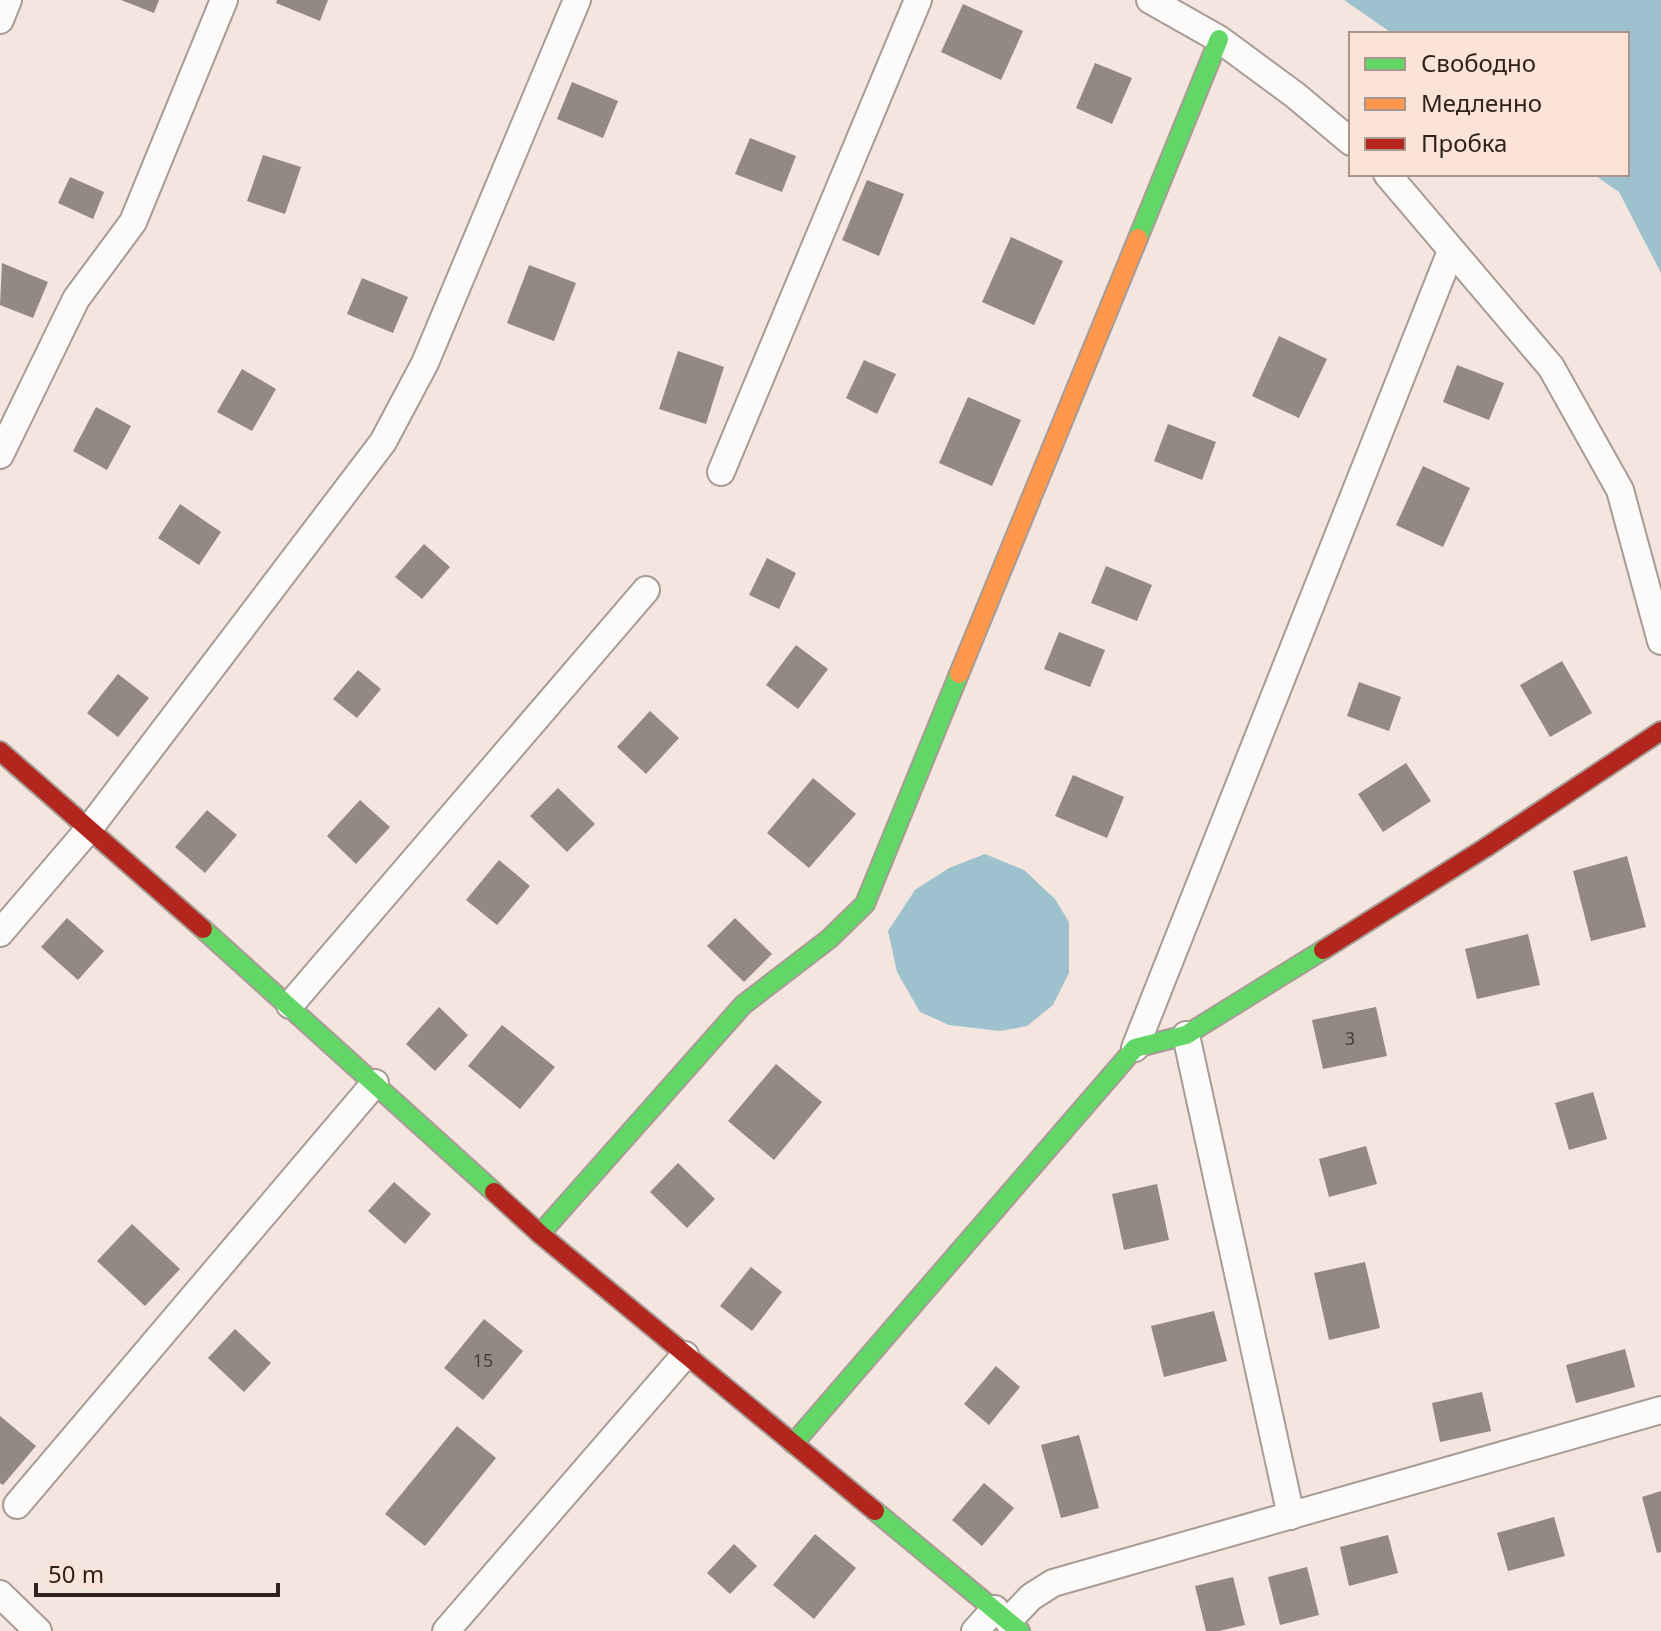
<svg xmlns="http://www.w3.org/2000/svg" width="1661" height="1631" viewBox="0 0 1661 1631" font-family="'Noto Sans',sans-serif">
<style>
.water{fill:#9ec1ce}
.building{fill:#938883}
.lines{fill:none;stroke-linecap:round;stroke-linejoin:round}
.street-casing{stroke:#a69b95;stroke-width:30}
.fast-casing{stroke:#a69b95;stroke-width:22}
.slow-casing{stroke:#a69b95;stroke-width:22}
.jam-casing{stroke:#a69b95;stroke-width:22}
.street{stroke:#fdfbfa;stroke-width:26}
.fast{stroke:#63d668;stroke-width:18}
.slow{stroke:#ff974d;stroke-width:18}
.jam{stroke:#b3261e;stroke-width:18}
.labels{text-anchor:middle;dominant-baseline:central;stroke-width:8;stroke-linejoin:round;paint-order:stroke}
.number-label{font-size:18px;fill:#473c36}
</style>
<rect width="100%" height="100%" fill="#f4e6df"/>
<g class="water">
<path d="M1344 0H1661V273L1619 192 1593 174H1627V34H1393Z"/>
<path d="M985 854 1024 870 1055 899 1069 922V973L1053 1005 1027 1026 1000 1031 949 1025 920 1012 897 972 888 931 915 890 949 868Z"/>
</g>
<g class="building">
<path d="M121 0H159L154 13Z"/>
<path d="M277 0H328L320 21 276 3Z"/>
<path d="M963 4 1023 31 1001 80 941 52Z"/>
<path d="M1095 63 1132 78 1112 124 1076 108Z"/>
<path d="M572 82 618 101 603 138 557 119Z"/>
<path d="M750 138 796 156 782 192 735 174Z"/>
<path d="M263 155 301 167 285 214 247 201Z"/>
<path d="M70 177 104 192 93 219 58 203Z"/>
<path d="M867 180 904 194 879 256 842 240Z"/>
<path d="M1011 237 1063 261 1034 325 982 302Z"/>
<path d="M2 263 48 282 33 318 0 305Z"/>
<path d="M529 265 576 283 554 341 507 323Z"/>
<path d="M362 278 408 297 393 333 347 314Z"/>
<path d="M1279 336 1327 359 1299 418 1252 396Z"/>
<path d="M678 351 724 367 706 424 659 409Z"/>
<path d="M864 360 896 374 877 414 846 398Z"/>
<path d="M1457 365 1504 383 1489 420 1443 402Z"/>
<path d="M242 369 276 389 252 431 217 412Z"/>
<path d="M968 397 1021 420 992 486 939 463Z"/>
<path d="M96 407 131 426 107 470 73 451Z"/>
<path d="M1168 424 1216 442 1202 480 1154 461Z"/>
<path d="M1423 466 1470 488 1443 547 1396 525Z"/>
<path d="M180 504 221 532 199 565 158 538Z"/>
<path d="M424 544 450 567 422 599 395 577Z"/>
<path d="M767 558 796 573 779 609 749 595Z"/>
<path d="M1106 566 1152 585 1137 621 1091 603Z"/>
<path d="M1059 632 1105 650 1090 687 1044 669Z"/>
<path d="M796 645 828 669 798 709 766 685Z"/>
<path d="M1562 661 1592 713 1550 737 1520 685Z"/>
<path d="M358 670 381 689 357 718 333 699Z"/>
<path d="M118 674 149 698 118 737 87 713Z"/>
<path d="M1359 682 1401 697 1389 731 1347 716Z"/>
<path d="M650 711 679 738 646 774 617 747Z"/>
<path d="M1406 763 1431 801 1383 832 1358 794Z"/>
<path d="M1073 775 1124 797 1107 838 1055 816Z"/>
<path d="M813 778 856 814 809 868 767 833Z"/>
<path d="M558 788 595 824 567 852 530 816Z"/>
<path d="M360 800 390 827 356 864 327 836Z"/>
<path d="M207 810 237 835 205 873 175 847Z"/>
<path d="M1627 856 1646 927 1591 941 1573 871Z"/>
<path d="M499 860 530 886 497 925 466 900Z"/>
<path d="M67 918 104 951 78 980 41 947Z"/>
<path d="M735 918 772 954 744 982 707 946Z"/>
<path d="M1528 934 1540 985 1477 999 1465 949Z"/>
<path d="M439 1007 468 1035 435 1071 406 1044Z"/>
<path d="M1376 1007 1387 1056 1323 1069 1312 1020Z"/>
<path d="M502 1025 555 1067 520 1109 468 1066Z"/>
<path d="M776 1064 822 1102 774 1160 728 1121Z"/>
<path d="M1593 1092 1607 1139 1569 1150 1555 1103Z"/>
<path d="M1366 1146 1377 1184 1329 1197 1319 1159Z"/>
<path d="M678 1163 715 1199 687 1228 650 1192Z"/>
<path d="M394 1182 431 1214 405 1244 368 1211Z"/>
<path d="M1157 1184 1169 1240 1124 1250 1112 1194Z"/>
<path d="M132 1224 180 1269 145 1306 97 1261Z"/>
<path d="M1365 1262 1380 1328 1329 1340 1314 1273Z"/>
<path d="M751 1267 782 1292 752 1331 720 1306Z"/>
<path d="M1214 1311 1227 1361 1164 1377 1151 1326Z"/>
<path d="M484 1319 523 1351 483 1400 444 1368Z"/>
<path d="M235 1329 271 1363 244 1392 208 1358Z"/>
<path d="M1625 1349 1635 1387 1576 1403 1566 1365Z"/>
<path d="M996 1366 1020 1387 989 1425 964 1404Z"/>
<path d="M1482 1392 1491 1431 1440 1442 1432 1403Z"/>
<path d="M0 1416 36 1446 3 1485 0 1483Z"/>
<path d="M457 1426 496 1458 425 1546 385 1514Z"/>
<path d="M1079 1435 1099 1508 1061 1518 1041 1445Z"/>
<path d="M984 1483 1014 1508 982 1546 952 1520Z"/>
<path d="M1661 1491V1552L1657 1553 1642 1497Z"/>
<path d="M1554 1517 1565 1556 1508 1571 1497 1533Z"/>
<path d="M815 1534 856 1568 814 1619 773 1585Z"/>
<path d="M1388 1535 1398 1573 1349 1586 1340 1547Z"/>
<path d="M734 1544 757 1566 730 1594 707 1573Z"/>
<path d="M1307 1567 1319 1615 1280 1625 1268 1577Z"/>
<path d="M1233 1577 1245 1625 1219 1631H1206L1195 1586Z"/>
</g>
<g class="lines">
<g class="street-casing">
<g id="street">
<path d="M1150 0 1219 39 1295 95 1351 142"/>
<path d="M0 20 8 0"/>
<path d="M1387 174 1551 367 1620 490 1661 641"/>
<path d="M0 455 76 299 133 222 224 0"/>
<path d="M721 472 918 0"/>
<path d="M0 933 89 829 383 442 425 363 577 0"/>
<path d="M290 1005 646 590"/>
<path d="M1186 1035 1291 1516"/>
<path d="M1135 1048 1451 251"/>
<path d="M17 1505 375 1083"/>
<path d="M0 1594 38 1631"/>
<path d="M1008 1621 1031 1597 1053 1583 1661 1410"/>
<path d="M446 1631 685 1355"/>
<path d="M975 1631 995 1609"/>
</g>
</g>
<g class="fast-casing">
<g id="fast">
<path d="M1138 238 1219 39"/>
<path d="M203 929 494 1192"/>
<path d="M540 1234 743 1005 829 939 865 904 959 674"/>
<path d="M793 1444 1135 1048 1186 1035 1323 950"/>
<path d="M875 1511 1020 1631"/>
</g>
</g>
<g class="slow-casing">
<path id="slow" d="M959 674 1138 238"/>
</g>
<g class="jam-casing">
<g id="jam">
<path d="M0 751 203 929"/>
<path d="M1323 950 1485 848 1661 731"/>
<path d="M494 1192 540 1234 875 1511"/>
</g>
</g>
<use href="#street" class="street"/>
<use href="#fast" class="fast"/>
<use href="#slow" class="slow"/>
<use href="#jam" class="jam"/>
</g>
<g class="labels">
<g class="number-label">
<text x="1350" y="1038">3</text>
<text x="483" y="1360">15</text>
</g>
</g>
<rect x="1349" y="32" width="280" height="144" fill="#fce3d7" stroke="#aa968d" stroke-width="2"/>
<rect x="1365" y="58" width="40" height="12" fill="#63d668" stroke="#aa968d" stroke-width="2"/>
<text x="1421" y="72" font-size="24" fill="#2e221d">Свободно</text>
<rect x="1365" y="98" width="40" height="12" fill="#ff974d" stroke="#aa968d" stroke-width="2"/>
<text x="1421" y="112" font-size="24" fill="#2e221d">Медленно</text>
<rect x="1365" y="138" width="40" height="12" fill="#b3261e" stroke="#aa968d" stroke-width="2"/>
<text x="1421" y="152" font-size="24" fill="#2e221d">Пробка</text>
<path d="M36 1583v12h242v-12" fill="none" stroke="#2e221d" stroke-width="4"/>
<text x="48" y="1583" font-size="24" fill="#2e221d" stroke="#fce3d7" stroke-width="6" paint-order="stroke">50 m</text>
</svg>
